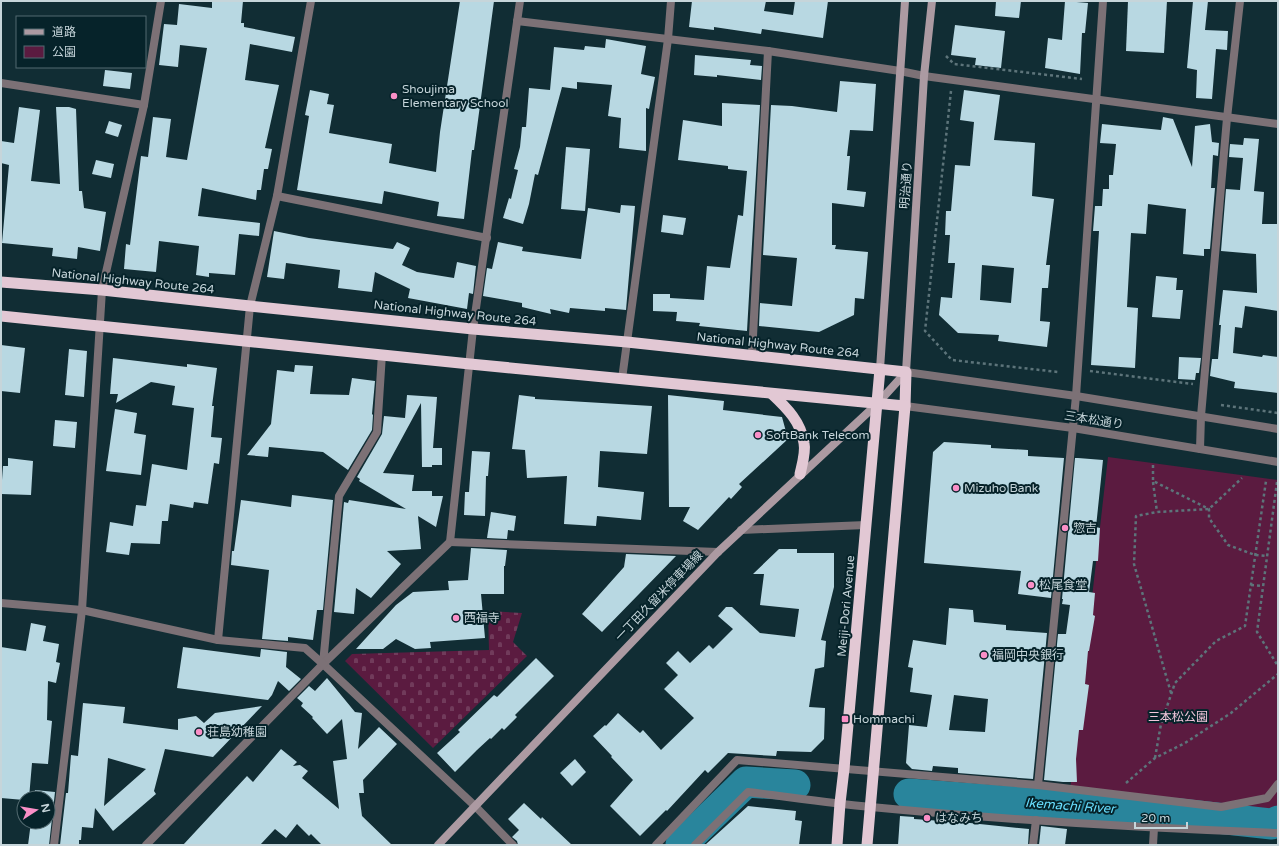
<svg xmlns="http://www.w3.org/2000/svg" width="1279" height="846" viewBox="0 0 1279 846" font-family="'Varela Round','Noto Sans JP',sans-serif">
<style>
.green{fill:#5b1b40}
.cemetery{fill:url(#cemetery-stones)}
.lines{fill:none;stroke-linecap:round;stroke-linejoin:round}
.river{stroke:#29859c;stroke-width:31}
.building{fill:#b8d8e2;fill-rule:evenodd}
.path{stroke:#5d747a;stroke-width:2.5;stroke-dasharray:3 3;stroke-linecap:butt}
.minor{stroke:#7c7176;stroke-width:8}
.tertiary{stroke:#7c7176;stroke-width:8}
.secondary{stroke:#ac9aa2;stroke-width:8}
.trunk{stroke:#e2c8d4;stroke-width:11}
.poi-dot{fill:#fa8fc7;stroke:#06232a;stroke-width:1.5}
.labels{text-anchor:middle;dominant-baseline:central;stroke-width:4;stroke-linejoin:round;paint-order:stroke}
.poi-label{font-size:12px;fill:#c6d5da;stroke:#06232a;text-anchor:start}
.street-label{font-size:12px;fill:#c6d5da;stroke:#06232a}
.park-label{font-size:12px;fill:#f2c6db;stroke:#06232a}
.water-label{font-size:13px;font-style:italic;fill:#68ddfd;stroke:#06232a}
</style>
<defs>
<pattern id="cemetery-stones" width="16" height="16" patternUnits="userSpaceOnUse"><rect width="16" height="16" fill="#5b1b40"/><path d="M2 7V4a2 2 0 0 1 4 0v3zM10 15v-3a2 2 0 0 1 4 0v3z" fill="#713b5b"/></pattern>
</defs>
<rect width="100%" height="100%" fill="#112d34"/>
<path class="green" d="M1108 457 1278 480V826L1067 817Z"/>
<path class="cemetery" d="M488 611 522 613 513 642 527 656 433 748 345 661 352 654 489 650Z"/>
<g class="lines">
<g class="river">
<path d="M909 794 1180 814 1272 824 1278 821"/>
<path d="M681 845 746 782 795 785"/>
</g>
</g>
<g class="building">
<path d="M212 1H243L241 23H244V27L295 37 292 52 250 44 245 80 279 85 265 148 272 149 268 169H264L261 190H257L256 200 202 188 198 216 260 223 259 236 239 234 235 275 209 273V277L196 275 199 246 159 241 156 272 124 269 126 244 130 245 141 156 148 157 153 117 171 119 166 157 187 160 207 48 180 45 178 67 159 65 164 24 177 25 179 4 212 8Z"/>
<path d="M460 1H494L474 150H472L464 219 437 216 439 202 384 191 382 204 297 190 309 116 305 115 310 90 329 94 327 104 334 105 329 133 392 144 389 163 436 172 440 132Z"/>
<path d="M692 1H766L764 11 793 15 795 1H828L823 38 762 29 761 34 714 27V30L689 27Z"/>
<path d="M996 1H1021L1019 18 995 16Z"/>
<path d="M1065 1 1088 3 1085 33H1082L1080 74 1045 68 1048 38 1062 40Z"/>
<path d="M1128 1H1167L1164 53 1126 51Z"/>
<path d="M1193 1H1208L1205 30 1228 31 1227 50 1216 49 1212 99 1196 98 1197 70 1187 68Z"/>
<path d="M955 25 1005 31 1001 68 975 65 976 58 951 55Z"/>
<path d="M606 39 646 46 641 74 655 77 649 109 646 108V151L619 148 621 118 608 116 612 85 577 82V89L562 87 538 175 535 174 529 204 523 224 503 218 509 198 511 199 518 170 514 169 520 147 522 127H526L529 88 550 90 554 47 584 50 585 46 605 48Z"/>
<path d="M695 55 751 60 750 65 762 66 761 80 717 75V77L694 75Z"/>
<path d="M105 70 132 73 130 89 103 86Z"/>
<path d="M840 81 876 84 873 131 850 130 847 156H850L847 190 866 192 864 207 832 203V245H836L835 249 868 252 864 299 855 298 854 315 819 332 759 326 760 303 792 306 797 258 763 255 771 105 792 106 837 112Z"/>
<path d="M964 90 1000 95 994 140 1035 143 1032 196 1054 199 1046 265H1050L1048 288H1042L1040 321 1050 322 1047 347 998 341 999 335 958 333 939 315 941 297 952 298 955 263H948L950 235H945L946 211H951L955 165 970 166 974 122 960 120ZM982 265 1014 268 1011 303 980 300Z"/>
<path d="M722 103 760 105 747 331 699 326 700 323 676 321 677 312 653 311V294H670V298L704 300 707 266 730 268 738 215 743 216 747 171 728 169V166L678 160 683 120 722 126Z"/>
<path d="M19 107 40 110 31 181 60 184 56 107H69L76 109 79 191H82L84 208 106 212 100 251 78 247 77 259 52 256 53 248 2 243 9 165 1 163V141L14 143Z"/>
<path d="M1163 117 1173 119 1192 167 1195 126 1210 124 1212 142 1219 143 1218 156 1213 155 1211 188H1215L1210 249H1204V256L1183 254 1186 209 1148 204 1146 234 1131 233 1127 307 1138 308 1135 368 1091 365 1099 231H1093L1095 206H1102L1103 189H1109V175H1113L1116 144 1100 143 1102 124 1161 130Z"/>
<path d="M109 121 122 125 118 137 105 133Z"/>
<path d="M1244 138 1259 139 1254 191 1264 192 1262 224H1278V311L1245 306 1242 328 1235 327 1233 353 1262 357 1263 355 1278 357V393L1234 388 1235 382 1210 376 1212 359H1218L1221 325H1219L1223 290 1257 293V290L1256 254 1221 251 1226 189 1240 190 1243 158 1229 157 1230 144 1243 145Z"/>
<path d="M566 147 590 149 585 211 561 209Z"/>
<path d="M96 160 114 164 111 178 92 174Z"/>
<path d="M621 205 635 206 626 310 605 308V311L570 308 569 313 550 309 551 314 522 307V303L483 296 487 268 492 269 498 242 523 247 522 251 581 259 588 208 620 213Z"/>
<path d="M663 215 686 218 683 235 661 232Z"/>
<path d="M274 231 309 238 393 249 397 242 410 248 402 265 417 272 454 278 457 262 476 266 473 294 469 293 467 309 408 298 410 289 375 272 372 292 338 288 340 270 286 263 284 279 267 277Z"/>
<path d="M1156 276 1177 278 1176 290H1183L1180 319 1152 317Z"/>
<path d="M1 345 25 348 20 393 1 391Z"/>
<path d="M69 349 87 351 84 397 65 395Z"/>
<path d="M1179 357 1201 358 1199 373H1196L1195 380 1178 379Z"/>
<path d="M113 358 187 367V364L217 368 212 406H214L211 437 222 438 219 464 214 463 208 504 194 502 193 508 170 504 168 521H162L160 544 131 543 129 555 106 552 110 522 133 526 136 505 146 506 152 464 187 470 194 408 172 405 175 386 151 382 116 403 118 394H110Z"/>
<path d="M295 365 313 366 310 394 349 395 352 378 375 381 372 414 373 415 372 430 348 470 323 452 269 447 268 457 247 455 271 424 277 370 294 372Z"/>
<path d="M407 395 437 397 433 448H442V465H432V467H422L421 403 383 473 414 475 412 491H432V496H443L436 527 418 516 421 549 387 551 401 564 371 598 356 588 354 614 334 612 344 502 348 503 349 500 406 509 359 481 360 479 357 477 382 434 384 416 405 418Z"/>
<path d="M519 395 535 397V399L652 406 647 454 600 451 598 487 644 492 641 520 597 516 596 526 564 524 567 476 527 478 525 450 512 449Z"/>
<path d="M668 395 724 401 723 410 782 417 788 439 739 484 742 487 731 499 729 497 698 530 683 521 690 507H669Z"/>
<path d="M115 409 137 413 134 433 146 435 141 475 106 471Z"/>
<path d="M55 420 77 422 75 448 53 446Z"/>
<path d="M944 442 991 445V448L1028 450V456L1064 458 1051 598 1018 594 1021 571 924 563 933 452Z"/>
<path d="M472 451 490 452 488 476H486L485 516 464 515 465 492H469Z"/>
<path d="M8 458 33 461 31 495 1 494 3 466H8Z"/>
<path d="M1075 458H1078L1103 460 1096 527 1100 528 1098 561H1093L1089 592 1095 593 1093 615 1095 616 1089 651H1088L1085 684 1089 685 1083 730H1079L1076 759 1077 782H1063L1044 780 1058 634H1066L1070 605 1062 604 1063 599H1062Z"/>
<path d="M292 495 333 500 323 610H317L313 640 288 637V641L262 639 269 570 231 565 232 551H234L241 500 291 507Z"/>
<path d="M491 512 516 516 514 531 508 530 507 539 487 538Z"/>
<path d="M471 548 507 550 505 566H504V594H481L485 638 430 642 431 648 415 649 396 639 383 649H356L396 605 413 592 449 590 448 581 468 580Z"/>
<path d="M779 549H797V553H834V587L821 640 826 641 824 667 815 669 809 707 825 708 824 739 811 752 777 751 776 756 728 753 708 773 705 770 667 811 666 810 640 836 610 806 633 780 611 757 612 756 593 736 605 725 606 726 618 713 640 733 643 730 661 750 694 718 664 689 678 675 666 663 678 651 690 663 709 645 713 649 733 629 718 616 726 607H732L760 633 795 637 799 609 760 605 764 574H753Z"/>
<path d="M626 554 676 556 602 632 582 614 624 567Z"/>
<path d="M949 608 973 610 974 622 1006 625V630L1047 633 1033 779 958 773V768L933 766 932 771 912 769 906 763 909 725 927 727 932 695 910 692 913 668 908 667 913 640 946 645ZM954 695 988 699 985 732 949 730Z"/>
<path d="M31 623 46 626 43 641 59 644 56 662 60 663 56 683 48 681 47 720 52 721 48 764 32 763 29 798H24V800L1 798V647L26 651Z"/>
<path d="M183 647 260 657 261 649 287 652 286 667 301 679 289 691 278 681 272 695 268 700 177 688Z"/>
<path d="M536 658 554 676 515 715 517 717 504 730 502 728 491 739 490 738 477 750 455 772 437 753 460 732 458 730 494 695 497 697Z"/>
<path d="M327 678 355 712 362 713 358 749 379 727 397 744 363 780 364 793H359L362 816 392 845H322L311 834 309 836 297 824 286 838 275 829 260 845H183L247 776 253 782 281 749 297 762 293 766 300 765 308 771 302 778 339 809 333 761 347 759 342 719 327 734 312 718 313 717 301 706 303 703 297 698 309 686 315 691Z"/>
<path d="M83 703 125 707 123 723 178 730V719L196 716 204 723 215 713 262 706 213 757 165 749 154 791 156 794 113 831 95 808 93 828 82 827 81 840H79V845H60L66 793H68L71 755 78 756ZM108 758 146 769 104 806Z"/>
<path d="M575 759 586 772 572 786 560 773Z"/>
<path d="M35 790 55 792 49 845H28L31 822H48V798H34Z"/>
<path d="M524 803 541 819 542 817 572 845H518L517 841 512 837 519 830 508 819Z"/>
<path d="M748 806 796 811 795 820 802 821 799 845H705Z"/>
<path d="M900 816 914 817V819L970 823 1029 829 1028 845H898Z"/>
<path d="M1041 826 1067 829 1065 845H1039Z"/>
</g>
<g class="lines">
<g class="path">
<path d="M946 56 954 64 1082 79"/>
<path d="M951 91 925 331 952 360 1058 372"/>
<path d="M1090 371 1193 384"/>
<path d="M1221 405 1278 413"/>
<path d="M1153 465V481L1209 509V518L1228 545 1255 555 1267 556"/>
<path d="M1153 482 1157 512"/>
<path d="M1277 482 1257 632 1278 666"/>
<path d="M1251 585 1263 586"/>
<path d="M1171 693 1134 564 1136 516 1157 512 1209 509 1242 478"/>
<path d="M1155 758 1161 724 1175 683 1216 641 1245 626 1266 481"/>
<path d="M1126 783 1155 758 1185 743 1231 713 1278 674"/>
</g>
<g class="minor">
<path d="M517 21 768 51 900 71"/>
<path d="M1 83 144 105"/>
<path d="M277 196 487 238"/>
<path d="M752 355 768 51"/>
<path d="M622 379 668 39 671 1"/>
<path d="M1200 449 1201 416 1227 118 1240 1"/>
<path d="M741 530 866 525"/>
<path d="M450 542 718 552"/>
<path d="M218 640 250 306 277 196 311 1"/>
<path d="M323 664 339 496 377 432 382 354"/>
<path d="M323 664 475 806 513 845"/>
<path d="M1038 785 1076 396 1103 1"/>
<path d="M54 845 82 610 102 290 144 105 161 1"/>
<path d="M146 845 323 664 450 542 473 329 520 1"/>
<path d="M656 845 737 760 1038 785 1221 807 1267 798 1278 784"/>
<path d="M695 845 748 792C789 797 830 803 871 807 1006 820 1142 828 1278 833"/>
<path d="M1033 845 1036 820"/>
<path d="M1153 845 1154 828"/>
</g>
<g class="tertiary">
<path d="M900 71 924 76 1278 124"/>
<path d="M906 372 1076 396 1278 429"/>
<path d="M905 406 1073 428 1278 462"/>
<path d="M1 603 82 610 218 640 305 648 323 664"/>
</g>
<g class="secondary">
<path d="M880 369 905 1"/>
<path d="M438 845 718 552 877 404 906 372 924 76 932 1"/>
</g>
<g class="trunk">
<path d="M1 282 102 290 250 306 473 329 627 342 906 372 905 406 867 845"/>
<path d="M1 316 470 364 905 406"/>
<path d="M772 394C787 408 801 422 804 443 806 452 802 465 800 474"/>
<path d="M837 845 840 803 844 769 880 369"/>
</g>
</g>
<g class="poi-dot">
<circle cx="394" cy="96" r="4"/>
<circle cx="758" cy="435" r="4"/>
<circle cx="956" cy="488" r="4"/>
<circle cx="1065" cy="528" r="4"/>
<circle cx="1031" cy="585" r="4"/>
<circle cx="456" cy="618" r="4"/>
<circle cx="984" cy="655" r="4"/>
<rect x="841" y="715" width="8" height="8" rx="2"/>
<circle cx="199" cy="732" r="4"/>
<circle cx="927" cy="818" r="4"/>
</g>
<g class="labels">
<g class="poi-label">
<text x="402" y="89">Shoujima<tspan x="402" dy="14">Elementary School</tspan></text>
<text x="766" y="435">SoftBank Telecom</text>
<text x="964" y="488">Mizuho Bank</text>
<text x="1073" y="528">惣吉</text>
<text x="1039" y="585">松尾食堂</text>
<text x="464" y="618">西福寺</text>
<text x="992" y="655">福岡中央銀行</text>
<text x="853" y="719">Hommachi</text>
<text x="207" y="732">荘島幼稚園</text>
<text x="935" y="818">はなみち</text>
</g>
<g class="street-label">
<text transform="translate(906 185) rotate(-86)">明治通り</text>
<text transform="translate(133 281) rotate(6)">National Highway Route 264</text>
<text transform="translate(455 313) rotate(6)">National Highway Route 264</text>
<text transform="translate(778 345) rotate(6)">National Highway Route 264</text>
<text transform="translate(1094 420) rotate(9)">三本松通り</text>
<text transform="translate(659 596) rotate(-46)">一丁田久留米停車場線</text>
<text transform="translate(846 606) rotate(-85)">Meiji-Dori Avenue</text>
</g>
<g class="park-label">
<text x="1178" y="717">三本松公園</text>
</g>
<g class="water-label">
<text transform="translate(1070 806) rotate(4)">Ikemachi River</text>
</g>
</g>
<rect width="1279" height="846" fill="none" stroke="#c6d5da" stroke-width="4"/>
<rect x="16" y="16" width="130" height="52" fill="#06232a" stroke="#536a70"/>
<rect x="24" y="29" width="20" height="6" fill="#ac9aa2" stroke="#536a70"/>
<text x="52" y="36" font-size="12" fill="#c6d5da">道路</text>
<rect x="24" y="46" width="20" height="12" fill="#5b1b40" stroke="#536a70"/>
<text x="52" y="56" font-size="12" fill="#c6d5da">公園</text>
<g transform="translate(36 810) rotate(78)"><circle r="19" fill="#06232a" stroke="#536a70"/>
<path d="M0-3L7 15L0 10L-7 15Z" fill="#fa8fc7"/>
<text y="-6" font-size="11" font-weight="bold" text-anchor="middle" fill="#c6d5da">N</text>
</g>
<path d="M1135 822v6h52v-6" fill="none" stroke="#c6d5da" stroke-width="2"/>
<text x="1141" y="822" font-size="12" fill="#c6d5da" stroke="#06232a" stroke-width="3" paint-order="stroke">20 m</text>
</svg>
